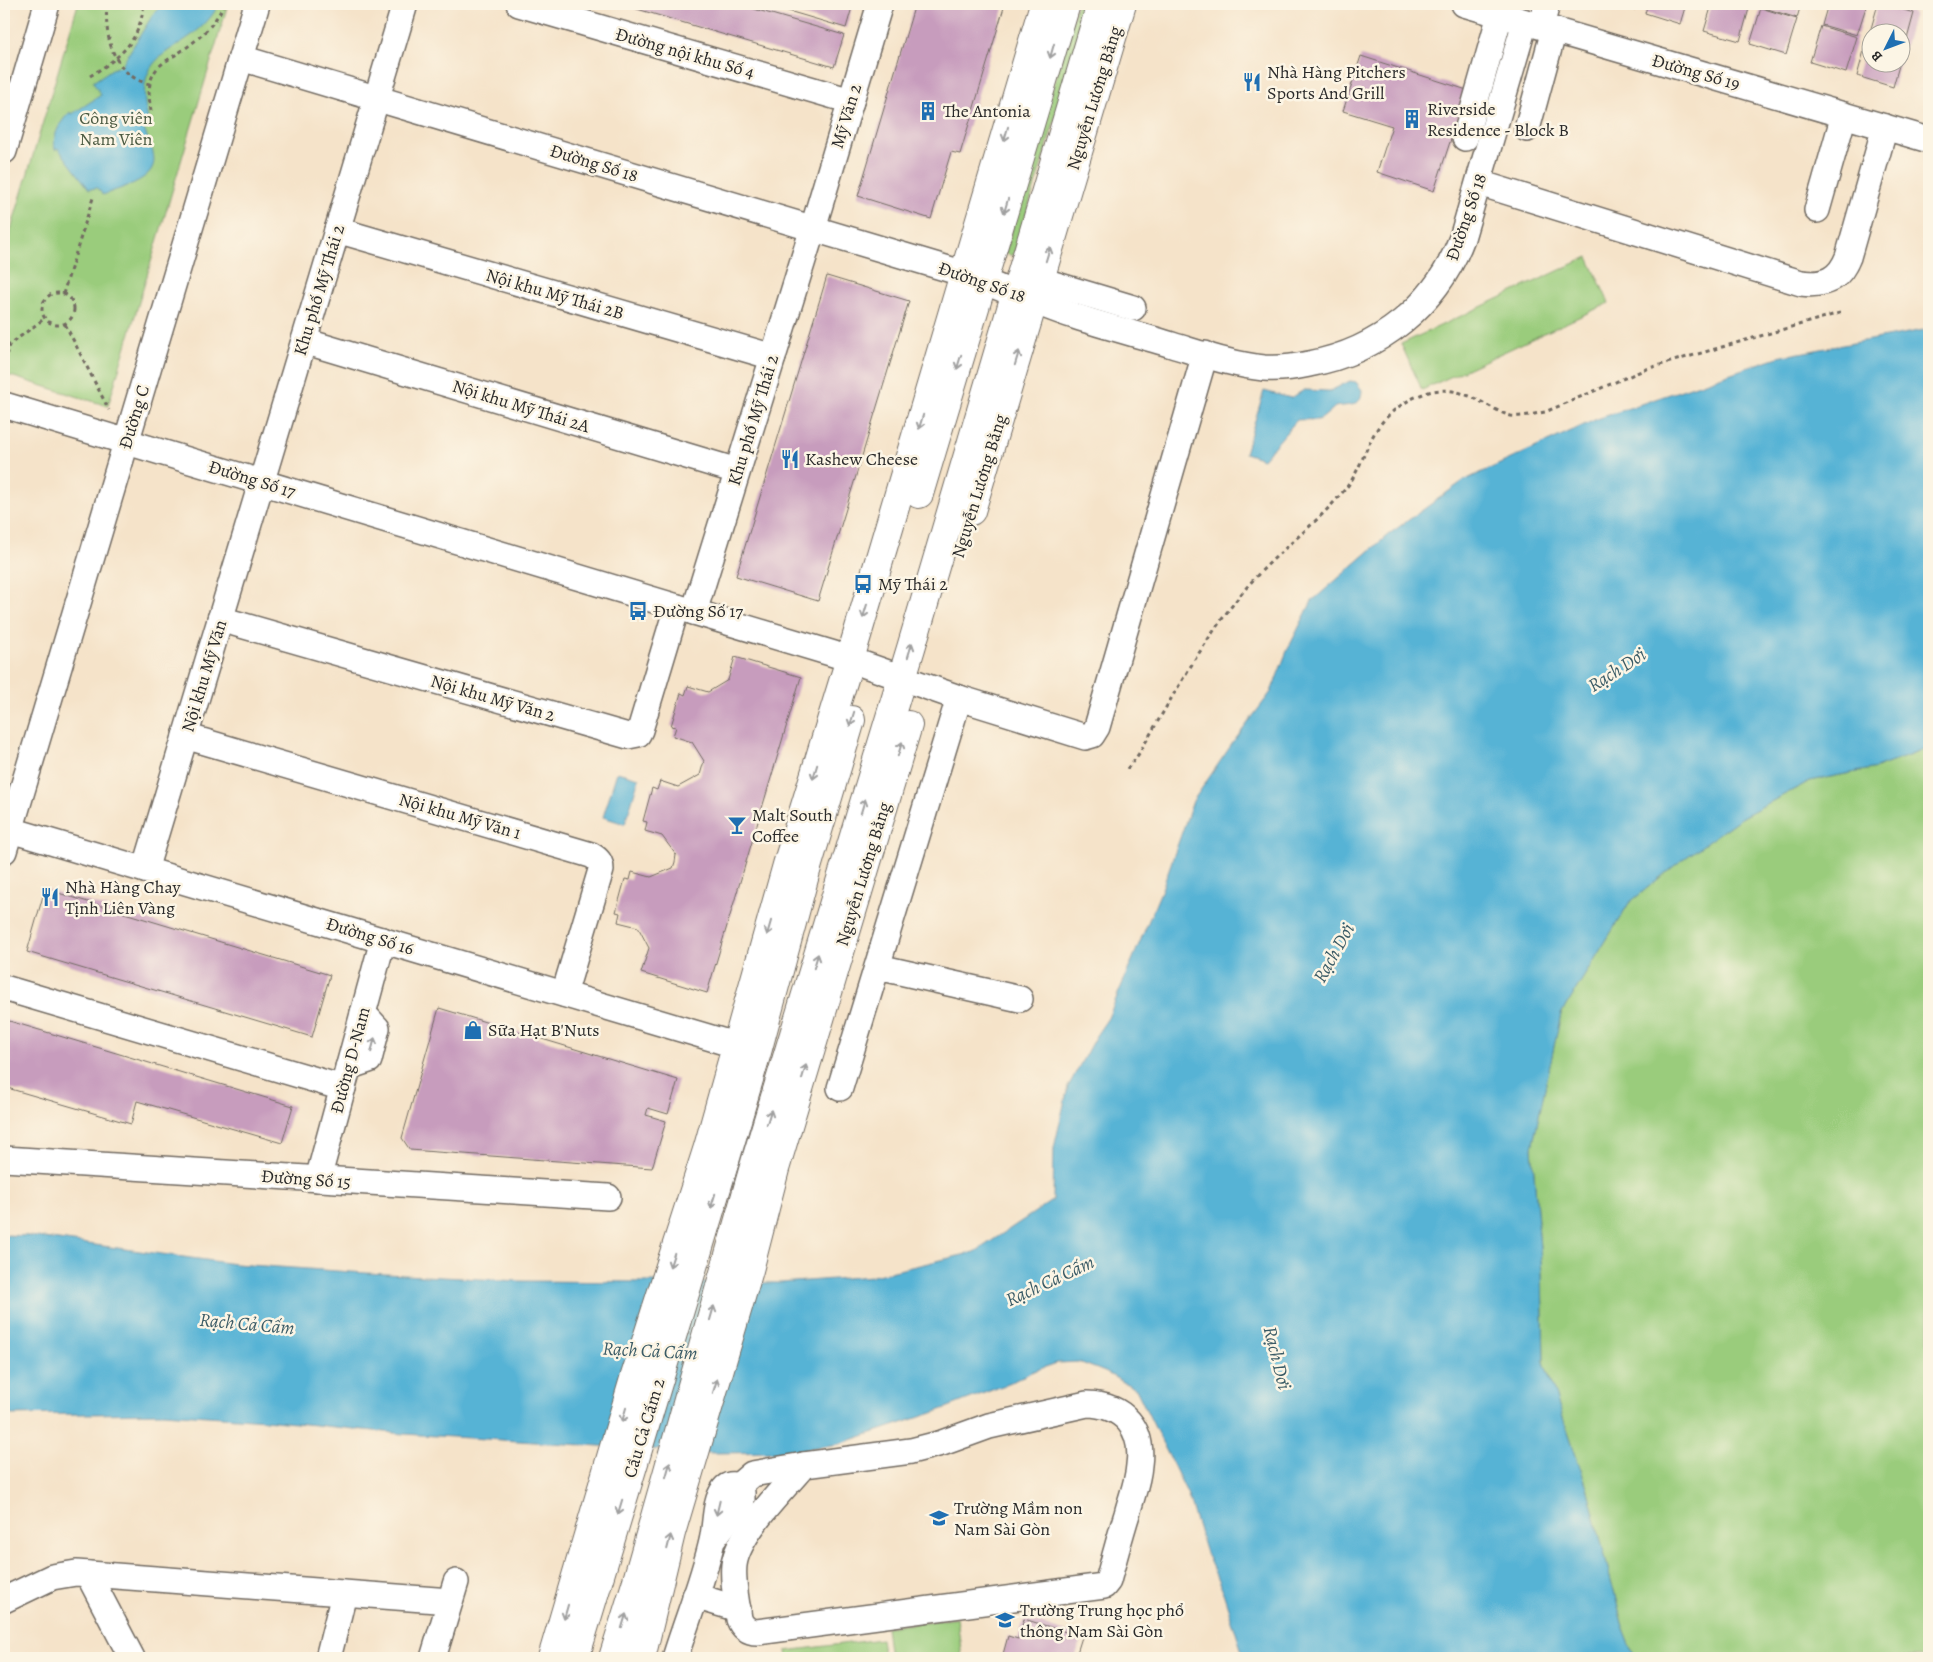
<svg xmlns="http://www.w3.org/2000/svg" width="1933" height="1662" viewBox="0 0 1933 1662" font-family="Alegreya,serif">
<style>
.green{fill:#9acc7b;stroke:#627c53}
.water{fill:#57b3d5;stroke:#416f80}
.building{fill:#c79cbd}
.lines{fill:none;stroke-linecap:round;stroke-linejoin:round}
.minor-casing{stroke:#726b62;stroke-width:28}
.major-casing{stroke:#726b62;stroke-width:30}
.path{stroke:#726b62;stroke-width:3;stroke-dasharray:4 4;stroke-linecap:butt}
.minor{stroke:#fff;stroke-width:25}
.major{stroke:#fff;stroke-width:28}
.oneway{stroke:#a0a0a0}
.labels{text-anchor:middle;dominant-baseline:central;stroke-width:5;stroke-linejoin:round;paint-order:stroke}
.street-label{font-size:18px;fill:#2b2b2b;stroke:#fcf5e5}
.poi-label{font-size:18px;fill:#2b2b2b;stroke:#fcf5e5;text-anchor:start}
.park-label{font-size:18px;fill:#4c5b43;stroke:#fcf5e5}
.water-label{font-size:19px;font-style:italic;fill:#3a5b66;stroke:#fcf5e5}
</style>
<rect width="100%" height="100%" fill="#fcf5e5"/>
<filter id="ink" filterUnits="userSpaceOnUse"><feTurbulence type="fractalNoise" baseFrequency=".02" numOctaves="2"/><feDisplacementMap in="SourceGraphic" scale="10" xChannelSelector="R" yChannelSelector="G"/><feConvolveMatrix kernelMatrix="1 2 1 2 8 2 1 2 1" color-interpolation-filters="sRGB"/></filter>
<filter id="wash" filterUnits="userSpaceOnUse"><feTurbulence type="fractalNoise" baseFrequency=".0096" numOctaves="4" result="noise"/><feDisplacementMap in="SourceGraphic" scale="20" xChannelSelector="R" yChannelSelector="G"/><feGaussianBlur stdDeviation="1.12" result="paint"/><feColorMatrix in="noise" values="0 0 0 0 0 0 0 0 0 0 0 0 0 0 0 0 0 1.4 0 .05"/><feComposite in="paint" operator="in"/></filter>
<g filter="url(#wash)">
<rect width="100%" height="100%" fill="#f5e3c9"/>
<g class="green">
<path d="M78 4H228L108 406 4 374V253Z"/>
<path d="M1077 4H1090L1014 255H1009L1005 253Z"/>
<path d="M1588 257 1609 303 1422 390 1401 344Z"/>
<path d="M1929 748V1658H1635L1623 1627 1588 1491 1544 1362 1542 1273 1532 1148 1561 1014 1629 903 1674 866 1742 817 1810 781 1876 768Z"/>
<path d="M957 1618 962 1658H890L886 1627Z"/>
<path d="M881 1639 884 1658H787L786 1651Z"/>
</g>
<g class="water">
<path d="M163 4H219C191 58 129 41 148 119L141 122C145 134 154 148 154 160 154 181 119 188 103 195L97 188 89 189 58 148 55 150C52 135 60 122 70 112L72 114 101 95 93 82 112 69 121 66 154 13Z"/>
<path d="M1929 329V748L1876 768 1810 781 1742 817 1674 866 1629 903 1561 1014 1532 1148 1542 1273 1544 1362 1588 1491 1623 1627 1635 1658H1244L1222 1589 1206 1553 1187 1493 1136 1389 1105 1372 1079 1362 1057 1363 1031 1372 1010 1383 938 1411 839 1444 785 1452 714 1453 404 1434 266 1420 164 1413 4 1415V1235L29 1236 235 1264 366 1273 519 1281 780 1283 873 1276 975 1252 1053 1200 1054 1148 1068 1087 1095 1037 1108 1018 1162 889 1193 801 1232 744 1271 692 1287 651 1312 601 1389 534 1463 481 1597 419 1778 357Z"/>
<path d="M1350 381 1356 382 1362 390C1361 409 1349 404 1335 407 1314 426 1323 418 1297 420L1263 459 1245 453 1264 391 1291 398 1304 390 1330 391Z"/>
<path d="M617 772 639 778 625 824 603 817Z"/>
</g>
<g id="blocks">
<g class="building">
<path d="M620 4H737L844 35 834 67Z"/>
<path d="M765 4H853L846 28Z"/>
<path d="M915 4H1005L960 154 951 152 931 219 858 196Z"/>
<path d="M1617 4H1637L1635 10Z"/>
<path d="M1648 4H1686L1680 24 1645 13Z"/>
<path d="M1712 4 1750 5 1740 41 1704 31Z"/>
<path d="M1762 4H1801L1797 18 1761 7Z"/>
<path d="M1828 4H1867L1857 35 1822 25Z"/>
<path d="M1878 4H1884L1914 13 1904 50 1900 49V32H1870V39H1868Z"/>
<path d="M1761 8 1797 19 1786 55 1750 44Z"/>
<path d="M1821 26 1857 37 1846 73 1810 62Z"/>
<path d="M1867 40 1870 41V62H1900L1893 87 1857 76Z"/>
<path d="M1361 56 1467 90 1434 191 1377 172 1392 126 1343 111Z"/>
<path d="M827 276 909 301 818 601 736 576Z"/>
<path d="M735 657 801 677 707 993 641 973 649 948 638 927 618 922 620 913 616 912 625 879 630 880 632 872 651 877 673 868 675 862 676 855 662 836 645 831 647 822 643 821 652 788 657 790 660 781 678 787 700 775 704 761 692 742 673 736 676 727 671 726 681 693 685 695 688 686 708 692 728 680Z"/>
<path d="M45 889 330 975 312 1037 27 952Z"/>
<path d="M439 1008 678 1080 668 1114 648 1108 646 1115 666 1121 652 1168 410 1150 402 1138Z"/>
<path d="M6 1020 293 1106 282 1143 137 1101 131 1124 4 1087V1027Z"/>
<path d="M1024 1619 1082 1637 1076 1656 1080 1658H1002L1008 1636 1018 1639Z"/>
</g>
</g>
</g>
<g filter="url(#ink)">
<use href="#blocks" fill-opacity="0" stroke="#726b62" stroke-width="1"/>
<g class="lines">
<g class="minor-casing">
<g id="minor">
<path d="M519 4 851 101"/>
<path d="M1464 4 1929 140"/>
<path d="M1541 26 1547 4"/>
<path d="M241 58 965 274C1001 288 1038 304 1074 316 1107 327 1140 335 1172 345 1202 354 1233 365 1264 368 1279 369 1295 367 1309 364 1379 351 1437 305 1462 238L1525 22"/>
<path d="M1527 129 1554 30"/>
<path d="M1465 138 1500 15"/>
<path d="M4 151 47 4"/>
<path d="M1479 183 1801 283C1824 286 1839 280 1848 257L1885 127"/>
<path d="M1817 210 1844 115"/>
<path d="M337 230 773 357"/>
<path d="M1040 280 1133 308"/>
<path d="M304 341 737 471"/>
<path d="M4 405 834 654 959 698 1085 737 1092 735 1097 727 1205 354"/>
<path d="M694 612 813 228 880 4"/>
<path d="M220 619 628 736 638 734 640 730 677 607"/>
<path d="M185 736 591 855C598 859 601 862 601 870L564 994"/>
<path d="M4 828 755 1051"/>
<path d="M4 851 257 4"/>
<path d="M145 870 405 4"/>
<path d="M878 967 1020 999"/>
<path d="M4 988 343 1088"/>
<path d="M348 1067 369 1060 377 1028 363 1013"/>
<path d="M840 1088 959 698"/>
<path d="M4 1159 608 1197"/>
<path d="M318 1179 383 940"/>
<path d="M1087 1404C1124 1405 1144 1429 1139 1465 1138 1482 1131 1498 1127 1514 1120 1536 1114 1559 1108 1581L1104 1586 757 1632C748 1632 742 1627 739 1619 737 1602 732 1583 734 1565 738 1533 783 1490 804 1465L911 1451 942 1443 989 1426Z"/>
<path d="M738 1486 752 1474 804 1465"/>
<path d="M88 1574 132 1658"/>
<path d="M695 1596 738 1609"/>
<path d="M4 1600 52 1577 76 1573 450 1601"/>
<path d="M328 1658 344 1594"/>
<path d="M433 1658 456 1582"/>
<path d="M675 1658C687 1619 703 1581 712 1541 716 1525 714 1502 724 1489 728 1484 733 1484 738 1486L742 1492V1500L712 1541"/>
</g>
</g>
<g class="major-casing">
<g id="major">
<path d="M919 494 1066 4"/>
<path d="M971 511 1122 4"/>
<path d="M552 1658 634 1379 708 1147 787 865 850 659 1044 4"/>
<path d="M575 1658 727 1154 757 1052 806 871 851 720"/>
<path d="M613 1658 636 1584 755 1163 911 648 1101 4"/>
<path d="M641 1658 671 1533 749 1270 775 1169 908 725"/>
</g>
</g>
<g class="path">
<path d="M107 4C104 36 113 76 150 84"/>
<path d="M90 76C111 63 133 48 140 23 142 17 143 10 144 4"/>
<path d="M151 111C149 99 147 85 154 73 159 64 171 58 180 52 199 39 215 25 224 4"/>
<circle cx="58" cy="309" r="16"/>
<path d="M63 294 93 198"/>
<path d="M65 324 109 410"/>
<path d="M4 363 9 345 45 318"/>
<path d="M1127 769 1138 755C1172 698 1204 638 1247 587 1277 551 1317 525 1346 488 1359 472 1364 452 1374 434 1384 416 1403 401 1423 394 1446 385 1466 393 1487 405 1495 409 1503 414 1511 416 1523 417 1534 414 1545 412L1646 369 1843 312"/>
</g>
<use href="#minor" class="minor"/>
<use href="#major" class="major"/>
</g>
<defs><path id="oneway-shaft" d="M-6 0H5M1.5-3L5.5 0L1.5 3" fill="none" stroke-width="1.6" stroke-linecap="round" stroke-linejoin="round" transform="scale(1.25)"/></defs>
<g class="oneway">
<use href="#oneway-shaft" transform="translate(1052 51) rotate(106)"/>
<use href="#oneway-shaft" transform="translate(1006 134) rotate(106)"/>
<use href="#oneway-shaft" transform="translate(1006 206) rotate(106)"/>
<use href="#oneway-shaft" transform="translate(1048 254) rotate(-73)"/>
<use href="#oneway-shaft" transform="translate(1017 358) rotate(-73)"/>
<use href="#oneway-shaft" transform="translate(959 362) rotate(107)"/>
<use href="#oneway-shaft" transform="translate(921 422) rotate(107)"/>
<use href="#oneway-shaft" transform="translate(865 611) rotate(107)"/>
<use href="#oneway-shaft" transform="translate(910 650) rotate(-73)"/>
<use href="#oneway-shaft" transform="translate(852 719) rotate(107)"/>
<use href="#oneway-shaft" transform="translate(900 749) rotate(-73)"/>
<use href="#oneway-shaft" transform="translate(815 772) rotate(107)"/>
<use href="#oneway-shaft" transform="translate(863 806) rotate(-73)"/>
<use href="#oneway-shaft" transform="translate(769 928) rotate(106)"/>
<use href="#oneway-shaft" transform="translate(816 961) rotate(-73)"/>
<use href="#oneway-shaft" transform="translate(373 1045) rotate(-76)"/>
<use href="#oneway-shaft" transform="translate(804 1072) rotate(-73)"/>
<use href="#oneway-shaft" transform="translate(769 1117) rotate(-73)"/>
<use href="#oneway-shaft" transform="translate(713 1201) rotate(107)"/>
<use href="#oneway-shaft" transform="translate(672 1260) rotate(108)"/>
<use href="#oneway-shaft" transform="translate(712 1313) rotate(-74)"/>
<use href="#oneway-shaft" transform="translate(715 1386) rotate(-73)"/>
<use href="#oneway-shaft" transform="translate(624 1415) rotate(106)"/>
<use href="#oneway-shaft" transform="translate(668 1470) rotate(-74)"/>
<use href="#oneway-shaft" transform="translate(620 1507) rotate(107)"/>
<use href="#oneway-shaft" transform="translate(718 1508) rotate(103)"/>
<use href="#oneway-shaft" transform="translate(669 1542) rotate(-76)"/>
<use href="#oneway-shaft" transform="translate(566 1612) rotate(106)"/>
<use href="#oneway-shaft" transform="translate(624 1621) rotate(-73)"/>
</g>
</g>
<defs>
<g id="restaurant-bare" transform="scale(1.5)"><path d="M-5-6h1v4h1v-4h1v4h1v-4h1v5L-1.5 .5V6h-2V.5L-5-1ZM5-6V6H3V1.5H1.5Q1.5-4 5-6Z" fill="#1f6fb2" stroke="#fcf5e5" stroke-width="2.5" paint-order="stroke"/></g>
<g id="building-bare" transform="scale(1.5)"><path d="M-4-6H4V6H1V3H-1V6H-4ZM-2.5-4.3h1.7v1.8h-1.7ZM.8-4.3h1.7v1.8H.8ZM-2.5-1h1.7V.8h-1.7ZM.8-1h1.7V.8H.8Z" fill="#1f6fb2" stroke="#fcf5e5" stroke-width="2.5" paint-order="stroke"/></g>
<g id="bus-bare" transform="scale(1.5)"><path d="M-5-6H5V4H4V6H2V4H-2V6H-4V4H-5ZM-3.5-4V0h7V-4ZM-3.5 1.2v1.5H-2V1.2ZM2 1.2v1.5H3.5V1.2Z" fill="#1f6fb2" stroke="#fcf5e5" stroke-width="2.5" paint-order="stroke"/></g>
<g id="bar-bare" transform="scale(1.5)"><path d="M-6-5H6L.8 .8V4.5H3.5V6h-7V4.5H-.8V.8Z" fill="#1f6fb2" stroke="#fcf5e5" stroke-width="2.5" paint-order="stroke"/></g>
<g id="shop-bare" transform="scale(1.5)"><path d="M-5-2.5h2.3a2.7 3.5 0 0 1 5.4 0H5L5.5 6h-11ZM-1.5-2.5h3a1.5 2.3 0 0 0-3 0Z" fill="#1f6fb2" stroke="#fcf5e5" stroke-width="2.5" paint-order="stroke"/></g>
<g id="school-bare" transform="scale(1.5)"><path d="M0-5L7-2L0 1L-7-2ZM-4 1L0 2.5L4 1V4Q0 6-4 4Z" fill="#1f6fb2" stroke="#fcf5e5" stroke-width="2.5" paint-order="stroke"/></g>
</defs>
<g fill-rule="evenodd">
<use href="#restaurant-bare" x="1252" y="82"/>
<use href="#building-bare" x="928" y="111"/>
<use href="#building-bare" x="1412" y="119"/>
<use href="#restaurant-bare" x="790" y="459"/>
<use href="#bus-bare" x="863" y="584"/>
<use href="#bus-bare" x="638" y="611"/>
<use href="#bar-bare" x="737" y="825"/>
<use href="#restaurant-bare" x="50" y="897"/>
<use href="#shop-bare" x="473" y="1030"/>
<use href="#school-bare" x="939" y="1518"/>
<use href="#school-bare" x="1005" y="1620"/>
</g>
<g class="labels">
<g class="street-label">
<text transform="translate(685 53) rotate(16)">Đường nội khu Số 4</text>
<text transform="translate(1696 72) rotate(16)">Đường Số 19</text>
<text transform="translate(1094 98) rotate(-73)">Nguyễn Lương Bằng</text>
<text transform="translate(846 116) rotate(-73)">Mỹ Văn 2</text>
<text transform="translate(594 163) rotate(17)">Đường Số 18</text>
<text transform="translate(1466 217) rotate(-71)">Đường Số 18</text>
<text transform="translate(982 282) rotate(19)">Đường Số 18</text>
<text transform="translate(319 290) rotate(-73)">Khu phố Mỹ Thái 2</text>
<text transform="translate(555 294) rotate(16)">Nội khu Mỹ Thái 2B</text>
<text transform="translate(521 406) rotate(17)">Nội khu Mỹ Thái 2A</text>
<text transform="translate(134 417) rotate(-73)">Đường C</text>
<text transform="translate(753 420) rotate(-73)">Khu phố Mỹ Thái 2</text>
<text transform="translate(252 479) rotate(17)">Đường Số 17</text>
<text transform="translate(979 486) rotate(-73)">Nguyễn Lương Bằng</text>
<text transform="translate(204 676) rotate(-73)">Nội khu Mỹ Văn</text>
<text transform="translate(493 698) rotate(16)">Nội khu Mỹ Văn 2</text>
<text transform="translate(460 816) rotate(16)">Nội khu Mỹ Văn 1</text>
<text transform="translate(863 874) rotate(-73)">Nguyễn Lương Bằng</text>
<text transform="translate(370 936) rotate(17)">Đường Số 16</text>
<text transform="translate(350 1060) rotate(-75)">Đường D-Nam</text>
<text transform="translate(306 1179) rotate(4)">Đường Số 15</text>
<text transform="translate(644 1428) rotate(-73)">Cầu Cả Cấm 2</text>
</g>
<g class="poi-label">
<text x="1267" y="72">Nhà Hàng Pitchers<tspan x="1267" dy="21">Sports And Grill</tspan></text>
<text x="1427" y="109">Riverside<tspan x="1427" dy="21">Residence - Block B</tspan></text>
<text x="943" y="111">The Antonia</text>
<text x="805" y="459">Kashew Cheese</text>
<text x="878" y="584">Mỹ Thái 2</text>
<text x="653" y="611">Đường Số 17</text>
<text x="752" y="815">Malt South<tspan x="752" dy="21">Coffee</tspan></text>
<text x="65" y="887">Nhà Hàng Chay<tspan x="65" dy="21">Tịnh Liên Vàng</tspan></text>
<text x="488" y="1030">Sữa Hạt B'Nuts</text>
<text x="954" y="1508">Trường Mầm non<tspan x="954" dy="21">Nam Sài Gòn</tspan></text>
<text x="1020" y="1610">Trường Trung học phổ<tspan x="1020" dy="21">thông Nam Sài Gòn</tspan></text>
</g>
<g class="park-label">
<text x="116" y="118">Công viên<tspan x="116" dy="21">Nam Viên</tspan></text>
</g>
<g class="water-label">
<text transform="translate(1617 670) rotate(-33)">Rạch Dơi</text>
<text transform="translate(1334 953) rotate(-61)">Rạch Dơi</text>
<text transform="translate(1050 1281) rotate(-25)">Rạch Cả Cấm</text>
<text transform="translate(247 1324) rotate(5)">Rạch Cả Cấm</text>
<text transform="translate(650 1351) rotate(3)">Rạch Cả Cấm</text>
<text transform="translate(1277 1358) rotate(76)">Rạch Dơi</text>
</g>
</g>
<rect width="1933" height="1662" fill="none" stroke="#fcf5e5" stroke-width="20"/>
<g transform="translate(1886 48) rotate(228)"><circle r="24" fill="#fcf5e5" stroke="#a8a49b"/>
<path d="M0-4L9 19L0 12L-9 19Z" fill="#1f6fb2"/>
<text y="-8" font-size="14" font-weight="bold" text-anchor="middle" fill="#2b2b2b">B</text>
</g>
</svg>
